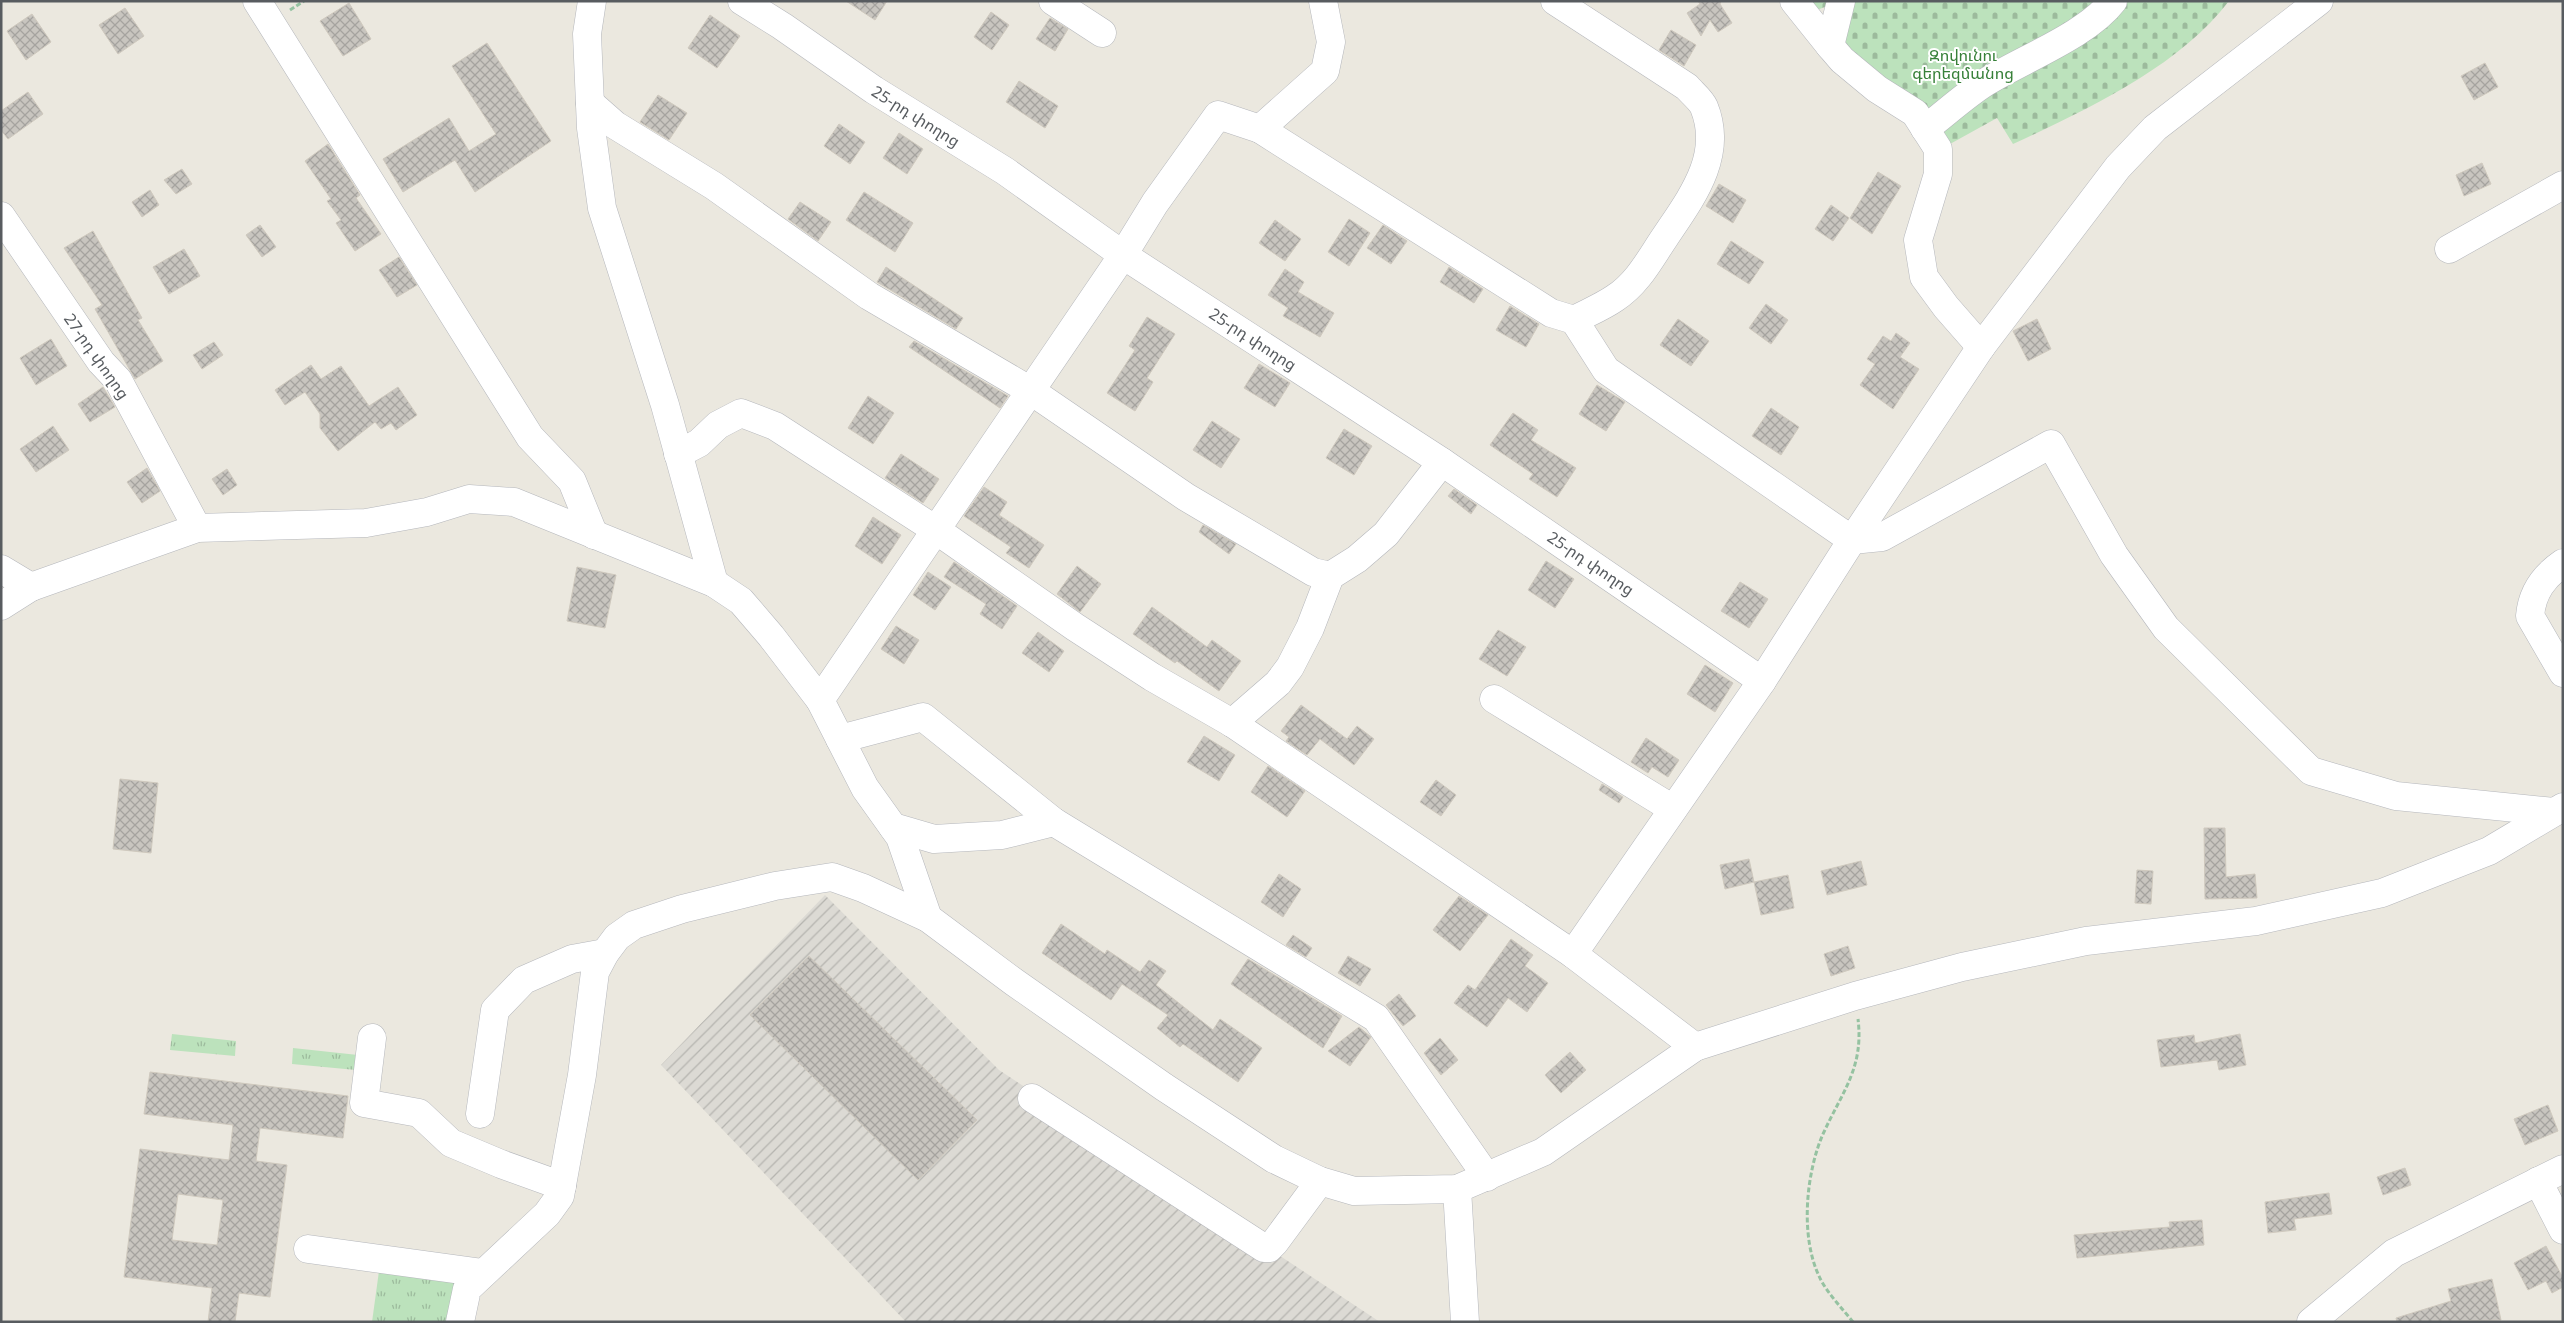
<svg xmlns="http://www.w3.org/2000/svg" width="2564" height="1323" viewBox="0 0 2564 1323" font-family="'Noto Sans','Noto Sans Armenian',sans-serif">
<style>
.industrial{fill:url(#industrial-furrows)}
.grass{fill:url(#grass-tufts)}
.cemetery{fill:url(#cemetery-stones)}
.building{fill:url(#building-cross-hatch);stroke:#cfc9be;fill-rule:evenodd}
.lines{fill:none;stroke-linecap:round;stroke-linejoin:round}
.minor-casing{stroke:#b5b7bc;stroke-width:29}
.path{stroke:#95c2a1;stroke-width:3;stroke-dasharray:5 2.5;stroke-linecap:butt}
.minor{stroke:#fff;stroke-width:28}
.labels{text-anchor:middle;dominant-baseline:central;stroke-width:4;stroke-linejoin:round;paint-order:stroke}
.park-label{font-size:16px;fill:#378039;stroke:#fff}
.street-label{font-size:16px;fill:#585c60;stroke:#fff}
</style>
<defs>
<pattern id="industrial-furrows" width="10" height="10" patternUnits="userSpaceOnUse" patternTransform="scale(1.25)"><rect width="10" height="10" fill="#dcdad4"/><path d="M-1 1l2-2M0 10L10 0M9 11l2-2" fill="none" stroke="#b5b4af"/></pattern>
<pattern id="grass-tufts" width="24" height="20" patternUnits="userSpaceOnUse" patternTransform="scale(1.25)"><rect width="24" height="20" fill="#bce2bc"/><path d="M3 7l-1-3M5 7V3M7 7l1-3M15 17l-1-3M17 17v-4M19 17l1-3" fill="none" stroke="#9cba9c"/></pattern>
<pattern id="cemetery-stones" width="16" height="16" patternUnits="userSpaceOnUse" patternTransform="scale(1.25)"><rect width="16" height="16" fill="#bce2bc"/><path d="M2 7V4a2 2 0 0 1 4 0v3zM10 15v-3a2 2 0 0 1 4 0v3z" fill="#9cba9c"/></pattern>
<pattern id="building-cross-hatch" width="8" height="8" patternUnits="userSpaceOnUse" patternTransform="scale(1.25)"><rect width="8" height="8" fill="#c8c5bf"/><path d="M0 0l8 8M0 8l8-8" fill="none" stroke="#a5a39f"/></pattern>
</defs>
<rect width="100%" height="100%" fill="#ebe8df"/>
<path class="industrial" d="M825 895 999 1070 1380 1322H906L661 1065Z"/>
<g class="grass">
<path d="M172 1034 236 1041 235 1056 170 1050Z"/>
<path d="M293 1048 358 1055 356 1070 292 1064Z"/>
<path d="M379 1271 461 1282 452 1322H372Z"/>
</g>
<path class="cemetery" d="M1807 1H2229C2179 67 2086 110 2013 144L1997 118 1950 144 1840 54 1842 23 1853 7 1833 4 1814 11Z"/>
<g class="building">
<path d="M846 1H887L875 20Z"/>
<path d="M1698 1H1721L1720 4 1732 23 1718 32 1710 20 1701 36 1687 13 1700 4Z"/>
<path d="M349 3 371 39 343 56 320 21Z"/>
<path d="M125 8 144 36 118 54 99 25Z"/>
<path d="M991 12 1009 25 992 50 974 37Z"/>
<path d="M32 14 51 42 26 60 7 31Z"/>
<path d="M710 15 740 36 717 68 688 48Z"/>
<path d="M1050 18 1068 29 1055 51 1036 39Z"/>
<path d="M1671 30 1696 45 1684 66 1659 50Z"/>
<path d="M487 43 551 141 475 192 455 160 403 192 383 159 449 118 469 151 496 134 452 66Z"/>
<path d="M2485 63 2498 87 2474 100 2461 76Z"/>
<path d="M1019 81 1058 106 1045 128 1006 102Z"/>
<path d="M28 92 43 114 8 139 1 130V111Z"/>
<path d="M658 95 687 113 669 140 640 122Z"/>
<path d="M839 124 865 142 850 164 824 146Z"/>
<path d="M899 133 923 149 907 174 883 158Z"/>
<path d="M328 144 360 195 356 198 381 234 355 251 336 223 341 220 327 201 331 199 305 161Z"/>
<path d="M2482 163 2491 184 2464 196 2456 175Z"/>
<path d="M182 169 192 184 176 194 164 180Z"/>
<path d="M1878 172 1901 186 1872 234 1850 218Z"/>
<path d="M1719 184 1746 200 1733 223 1706 206Z"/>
<path d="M150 190 159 205 142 217 132 202Z"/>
<path d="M864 192 913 223 895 252 846 220Z"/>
<path d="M800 202 831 222 818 241 788 219Z"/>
<path d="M1831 205 1849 218 1833 241 1815 229Z"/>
<path d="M1349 219 1370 233 1349 266 1328 252Z"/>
<path d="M1275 220 1301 239 1285 261 1259 243Z"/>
<path d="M260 225 276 247 262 257 246 235Z"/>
<path d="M1383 225 1407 241 1391 264 1367 248Z"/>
<path d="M93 231 142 318 138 320 163 361 135 379 95 309 102 305 64 248Z"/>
<path d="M1731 241 1764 262 1749 284 1717 264Z"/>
<path d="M184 249 200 276 169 294 153 267Z"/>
<path d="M399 257 417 285 397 297 379 270Z"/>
<path d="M886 267 963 318 956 329 877 282Z"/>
<path d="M1449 267 1483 289 1474 303 1440 282Z"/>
<path d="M1285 269 1304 282 1298 292 1334 313 1320 337 1283 316 1288 308 1268 295Z"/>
<path d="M1766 304 1788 320 1771 344 1749 328Z"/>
<path d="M1510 306 1539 324 1526 347 1496 330Z"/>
<path d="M1147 317 1175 334 1147 378 1153 382 1135 411 1107 393 1135 350 1129 346Z"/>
<path d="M1678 319 1709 341 1691 366 1660 345Z"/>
<path d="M2037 319 2051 349 2028 361 2013 331Z"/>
<path d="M1896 333 1910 343 1900 357 1919 369 1893 409 1860 385 1875 364 1867 359 1883 336 1891 341Z"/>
<path d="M51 339 67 366 36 385 20 358Z"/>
<path d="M914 341 1008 396 1000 408 909 347Z"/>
<path d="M214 342 223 355 202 369 193 355Z"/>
<path d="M1259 364 1290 383 1275 407 1244 388Z"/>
<path d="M311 365 321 379 341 366 369 406 398 387 417 415 396 430 391 423 381 429 375 422 338 451 320 428V414L305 392 285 405 275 390Z"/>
<path d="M1597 385 1625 402 1606 431 1579 414Z"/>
<path d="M103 387 115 407 90 422 78 404Z"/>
<path d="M868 396 894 413 873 444 848 428Z"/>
<path d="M1771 408 1799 427 1781 455 1752 436Z"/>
<path d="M1513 413 1538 430 1531 440 1576 468 1557 497 1529 479 1533 474 1490 445Z"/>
<path d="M1212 421 1240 439 1221 468 1193 450Z"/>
<path d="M53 426 69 450 36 472 20 449Z"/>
<path d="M1344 429 1372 446 1354 475 1326 458Z"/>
<path d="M901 454 939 479 923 503 885 478Z"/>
<path d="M147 468 160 491 142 503 127 482Z"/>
<path d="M227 469 237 485 223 495 212 479Z"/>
<path d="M984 487 1007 502 999 515 1044 545 1029 568 1006 553 1011 547 964 516Z"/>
<path d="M1454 489 1477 505 1471 514 1448 496Z"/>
<path d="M873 517 901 535 882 564 855 546Z"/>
<path d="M1203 525 1236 544 1229 554 1199 532Z"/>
<path d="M1546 561 1574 579 1555 608 1528 590Z"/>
<path d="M954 562 1017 606 1002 629 980 614 986 604 944 577Z"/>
<path d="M1077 566 1101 584 1080 612 1057 594Z"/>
<path d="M577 567 616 575 605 628 567 621Z"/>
<path d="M928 572 951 587 935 610 913 595Z"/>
<path d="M1740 582 1768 599 1749 628 1721 611Z"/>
<path d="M1152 607 1207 647 1212 640 1241 661 1219 691 1177 661 1175 663 1133 634Z"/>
<path d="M896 626 919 640 904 664 881 649Z"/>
<path d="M1498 630 1526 647 1507 676 1479 659Z"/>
<path d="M1038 632 1064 651 1049 672 1022 653Z"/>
<path d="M1705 665 1733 683 1715 712 1687 694Z"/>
<path d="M1301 705 1347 739 1357 726 1374 739 1354 765 1320 739 1307 755 1286 741 1289 737 1281 731Z"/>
<path d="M1204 736 1235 755 1219 781 1187 762Z"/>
<path d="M1646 738 1679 760 1668 777 1652 767 1648 773 1631 762Z"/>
<path d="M1268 766 1305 791 1287 817 1251 792Z"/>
<path d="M120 779 158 783 151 853 113 849Z"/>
<path d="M1436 780 1456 795 1441 816 1420 802Z"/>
<path d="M1602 784 1623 797 1619 803 1599 790Z"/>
<path d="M2204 828H2225L2226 877 2255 874 2257 898 2205 899Z"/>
<path d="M1749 859 1754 882 1725 889 1720 865Z"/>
<path d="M1861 861 1867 885 1827 895 1821 871Z"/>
<path d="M2137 870 2153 871 2151 904 2135 903Z"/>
<path d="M1279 874 1301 889 1283 917 1261 902Z"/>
<path d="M1788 875 1794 908 1761 915 1754 882Z"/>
<path d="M1459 896 1488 915 1460 951 1433 930Z"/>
<path d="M1061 924 1105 954 1107 950 1140 972 1149 960 1166 971 1156 985 1213 1030 1220 1019 1262 1048 1238 1082 1183 1044 1180 1047 1157 1028 1168 1015 1122 984 1111 1000 1042 953Z"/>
<path d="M1293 935 1312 948 1306 957 1286 945Z"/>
<path d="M1511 939 1533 955 1525 966 1548 983 1527 1012 1508 998 1487 1027 1454 1003 1468 985 1475 990Z"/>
<path d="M1848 946 1855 968 1831 976 1824 954Z"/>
<path d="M809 956 977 1120 918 1180 750 1015Z"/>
<path d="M1348 956 1371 969 1360 986 1338 973Z"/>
<path d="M1248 959 1342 1016 1323 1048 1231 984Z"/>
<path d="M1399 994 1416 1016 1403 1026 1386 1005Z"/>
<path d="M1359 1027 1371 1037 1350 1066 1328 1051Z"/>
<path d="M2240 1034 2246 1065 2219 1070 2217 1060 2161 1067 2157 1040 2194 1035 2195 1043Z"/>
<path d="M1440 1038 1458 1060 1441 1075 1424 1053Z"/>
<path d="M1570 1052 1586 1070 1561 1093 1545 1075Z"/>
<path d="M150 1072 348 1096 343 1138 260 1128 256 1161 287 1165 270 1297 239 1293 235 1322H208L212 1288 124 1277 140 1149 229 1160 233 1125 144 1114ZM178 1194 223 1200 217 1245 172 1240Z"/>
<path d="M2548 1105 2558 1131 2525 1145 2514 1119Z"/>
<path d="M2405 1168 2411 1185 2383 1195 2377 1177Z"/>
<path d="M2329 1193 2332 1214 2294 1219 2296 1230 2268 1233 2265 1202Z"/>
<path d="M2202 1220 2204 1245 2077 1258 2074 1235 2170 1227 2169 1222Z"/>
<path d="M2546 1246 2563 1278V1287L2552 1293 2546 1281 2528 1290 2514 1263Z"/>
<path d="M2492 1279 2501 1320 2397 1322 2396 1318 2451 1301 2448 1289Z"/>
</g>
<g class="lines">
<g class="minor-casing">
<g id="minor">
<path d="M257 1 530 437 572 481 594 535"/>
<path d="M592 1 587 34 591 128 602 208 665 405 714 583"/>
<path d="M742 1 782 26 874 90 1005 171 1123 255 1442 462 1762 681"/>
<path d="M1053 1 1102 33"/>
<path d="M1794 1 1830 46 1841 1"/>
<path d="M1830 46 1842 60 1877 89 1915 113 1938 149V174L1918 240 1924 277 1946 307 1981 347"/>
<path d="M590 103 615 125 714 186 869 296 1031 391 1186 497 1313 572 1330 576"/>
<path d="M1260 129 1551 313 1574 320C1587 313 1602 307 1615 298 1638 283 1650 259 1665 237 1691 198 1724 156 1704 107 1701 100 1692 93 1687 87L1555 1"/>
<path d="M1925 129C1946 113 1964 96 1986 82 2023 59 2087 35 2113 1"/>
<path d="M1 216 101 362 118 380 197 528"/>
<path d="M2449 249 2563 185"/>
<path d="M1574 320 1606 370 1852 540 1882 537 2051 444 2114 555 2166 628 2311 771 2396 796 2554 812"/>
<path d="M678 454 699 443 718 425 741 413 775 426 936 530 1075 627 1152 677 1232 723 1573 954 1695 1047"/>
<path d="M2563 563C2544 576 2532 592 2530 616L2563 673"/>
<path d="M1 569 31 587"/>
<path d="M1 606 31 587 197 528 366 523 427 512 469 499 514 502 714 583 741 601 771 636 820 700 865 788 900 837 928 918"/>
<path d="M1494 699 1673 809"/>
<path d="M820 700 1123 255 1155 203 1218 115 1260 129 1325 71 1331 42 1323 1"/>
<path d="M1232 723 1278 683 1290 667 1310 628 1330 576 1357 559 1386 534 1442 462"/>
<path d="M840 739 923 717 1054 822"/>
<path d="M893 827 934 839 1002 835 1054 822 1376 1018 1487 1177"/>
<path d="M1573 954 1762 681 1852 540 1981 347 2118 167 2155 128 2319 1"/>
<path d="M372 1038 364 1103 419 1113 451 1143 501 1164 562 1186"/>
<path d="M1032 1098 1264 1248H1269L1275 1242 1320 1181"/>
<path d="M480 1114 495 1010 524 980 572 959 605 953"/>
<path d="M2538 1181 2563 1230"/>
<path d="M1457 1189 1465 1322"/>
<path d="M308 1249 483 1273"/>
<path d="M460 1322 467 1289 547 1214 560 1196 582 1075 595 972 605 953 617 937 634 925 682 909 775 886 832 877 863 888 928 918 1014 982 1164 1087 1274 1159 1320 1181 1354 1191 1457 1189 1543 1152 1695 1047 1855 996 1962 967 2086 941 2256 921 2382 893 2489 851 2563 807"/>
<path d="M2311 1322 2394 1253 2563 1169"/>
</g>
</g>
<g class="path">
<path d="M290 10 304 1"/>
<path d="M1853 1322C1842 1308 1826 1292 1819 1276 1800 1236 1806 1173 1823 1134 1842 1092 1864 1068 1858 1019"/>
</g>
<use href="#minor" class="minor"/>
</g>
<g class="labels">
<g class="park-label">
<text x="1963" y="55">Զովունու<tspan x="1963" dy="18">գերեզմանոց</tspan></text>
</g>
<g class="street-label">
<text transform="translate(916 116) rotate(32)">25-րդ փողոց</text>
<text transform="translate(1253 339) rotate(33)">25-րդ փողոց</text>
<text transform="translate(97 356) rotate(55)">27-րդ փողոց</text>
<text transform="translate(1591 563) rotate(34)">25-րդ փողոց</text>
</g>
</g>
<rect width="2564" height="1323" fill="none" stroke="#585c60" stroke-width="5"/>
</svg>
